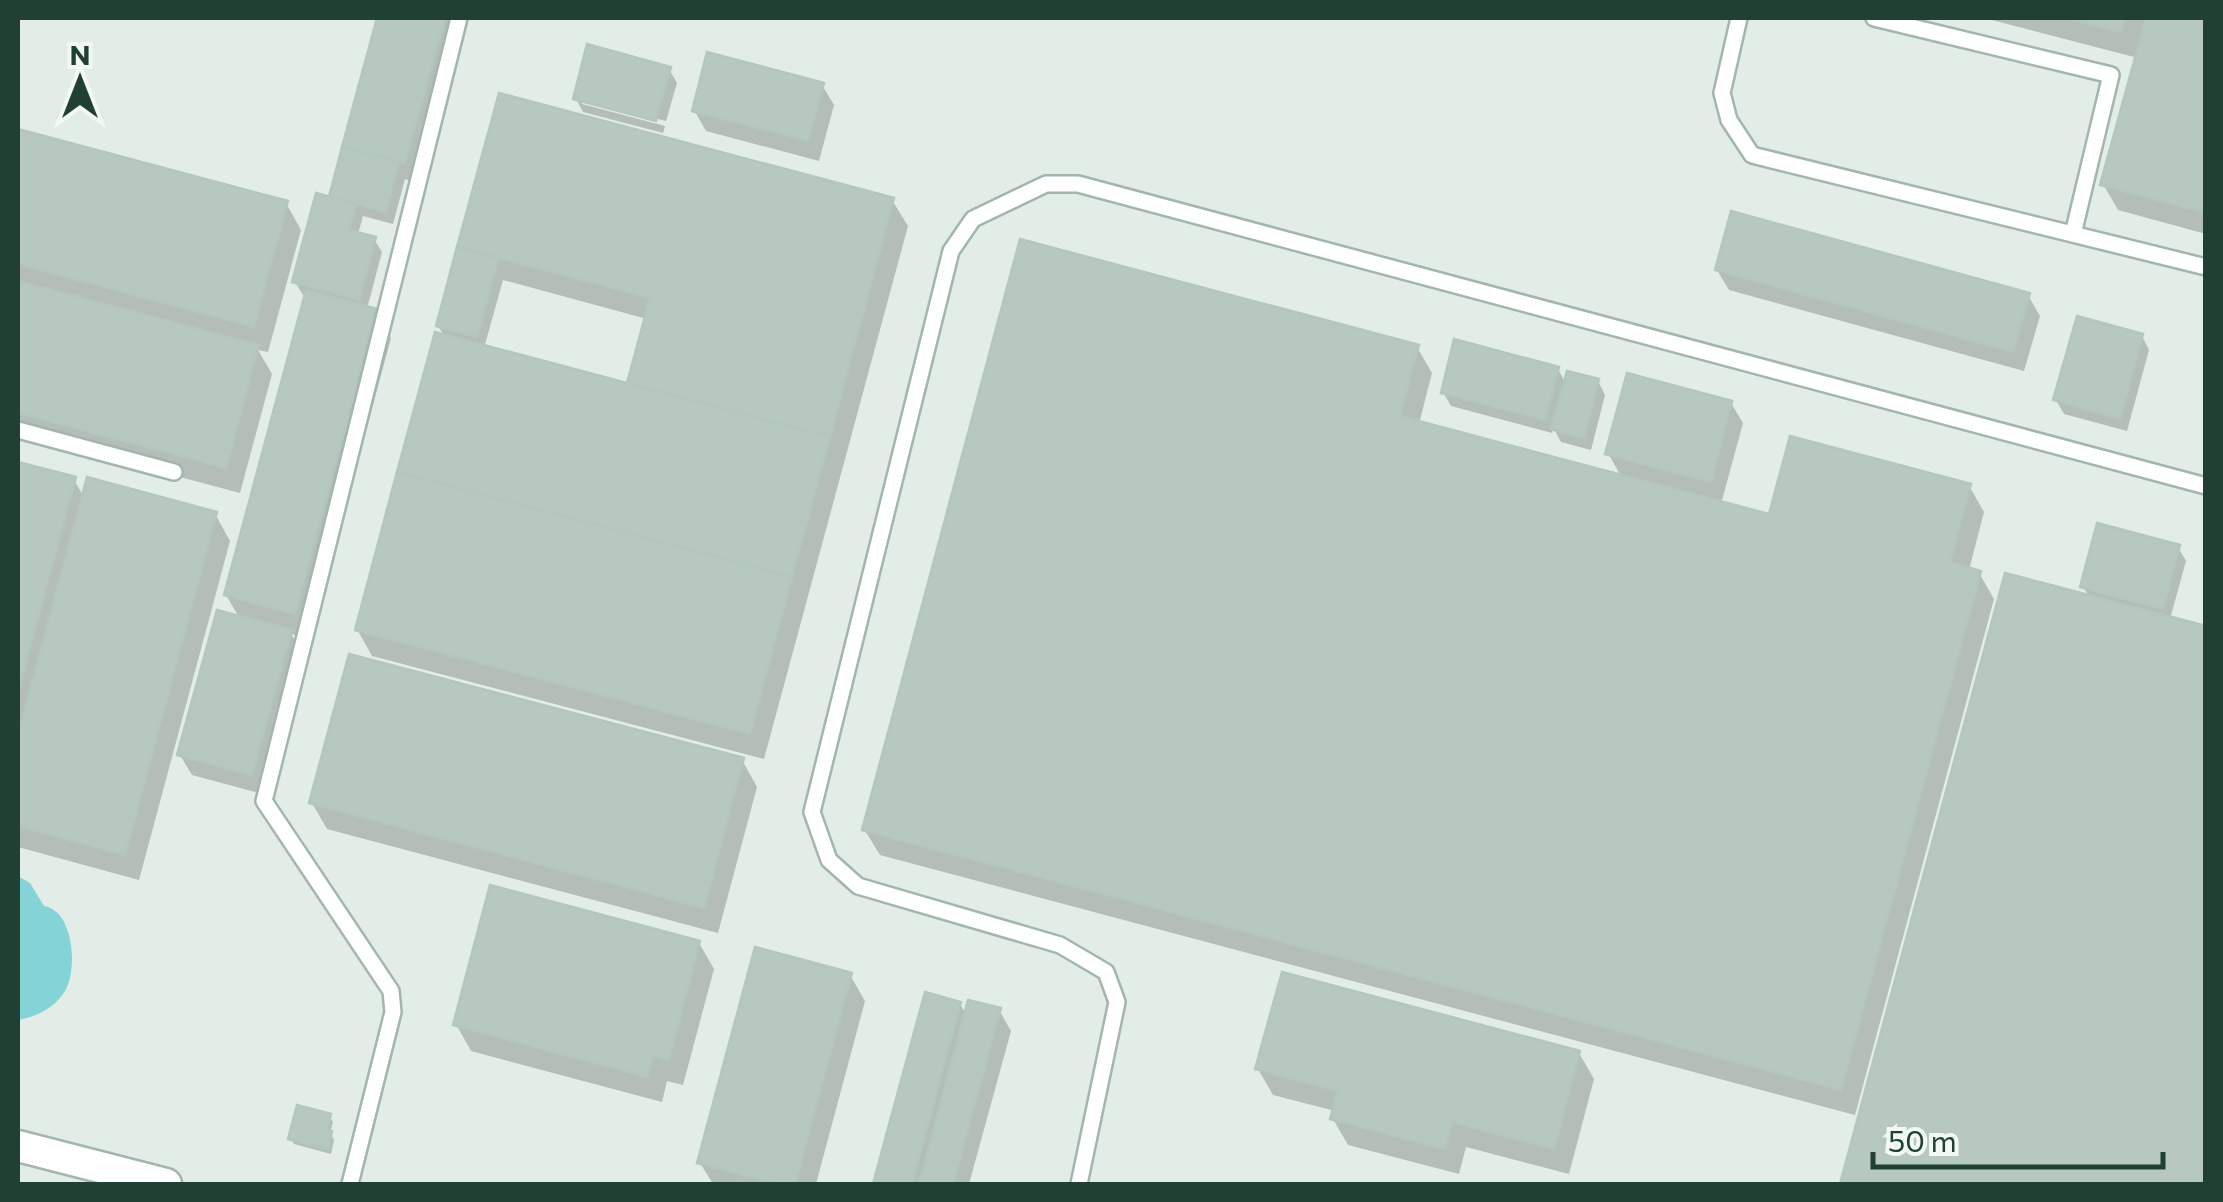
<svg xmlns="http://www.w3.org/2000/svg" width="2223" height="1202" viewBox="0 0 2223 1202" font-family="Commissioner,sans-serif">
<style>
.water{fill:#84d4d7}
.shadow{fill:#0003;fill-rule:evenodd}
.building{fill:#b6c8bf;stroke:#b3c7bd;stroke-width:2.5}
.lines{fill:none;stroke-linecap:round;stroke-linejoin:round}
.lane-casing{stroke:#a3b6ad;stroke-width:20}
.street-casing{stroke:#a3b6ad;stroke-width:35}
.lane{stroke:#fff;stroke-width:15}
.street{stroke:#fff;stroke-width:30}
</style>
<rect width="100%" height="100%" fill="#e1ede6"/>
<path class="water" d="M18 876 30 883 44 906C74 911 78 969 65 991 55 1008 36 1017 18 1020Z"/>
<g class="shadow">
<path d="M380 18H461L416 182 405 179 393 224 363 216 358 234 374 239 382 252 367 309 376 311 391 338 310 639 291 634 302 652 263 794 192 775 180 755 240 619 226 595 307 296 303 295 295 282 331 200Z"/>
<path d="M1984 18H2206V234L2118 210 2103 184 2138 58Z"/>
<path d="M669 69 677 83 666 121 582 99V104L665 126 663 133 583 112 576 99Z"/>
<path d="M822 85 834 105 819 161 706 131 694 110Z"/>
<path d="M500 96 892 200 908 226 764 759 372 656 357 629 446 338 438 326ZM503 280 647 319 629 386 484 348Z"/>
<path d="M18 132 286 203 301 230 268 352 258 350 272 374 240 493 18 434Z"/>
<path d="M1717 270 2028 295 2040 316 2024 371 1729 290Z"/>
<path d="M2142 336 2149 350 2127 431 2064 414 2056 400Z"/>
<path d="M1417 347 1432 373 1419 424 1622 478 1608 453 1731 403 1743 423 1721 504 1770 517 1969 486 1984 512 1969 570 1979 573 1994 599 1855 1115 880 855 864 829Z"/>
<path d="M1558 369 1566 384 1598 381 1605 395 1591 450 1561 442 1553 427 1552 433 1451 406 1443 392Z"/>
<path d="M18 464 74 480 84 497 215 514 230 541 139 880 18 847Z"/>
<path d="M2178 547 2186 561 2170 619 2206 629V1184H1843L2007 576 2090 598 2083 586Z"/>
<path d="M742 760 757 787 718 933 327 829 312 803Z"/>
<path d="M699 943 714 969 683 1085 667 1081 662 1102 471 1051 456 1024Z"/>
<path d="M850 975 865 1001 816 1184H713L700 1163Z"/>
<path d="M926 995 960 1004 967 1016 999 1010 1011 1031 969 1184H875Z"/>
<path d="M1579 1053 1594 1079 1569 1174 1466 1147 1459 1174 1348 1145 1333 1119 1335 1111 1273 1095 1258 1069Z"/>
<path d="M329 1116 333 1122 330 1133 334 1140 331 1154 294 1144 291 1138Z"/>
</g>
<g class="building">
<path d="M377 18H445L405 163 342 147Z"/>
<path d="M2065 18H2125L2121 32Z"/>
<path d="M2146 18H2206V213L2100 185Z"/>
<path d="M587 44 671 67 656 121 573 99Z"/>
<path d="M707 52 824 83 808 141 692 111Z"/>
<path d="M499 93 894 198 830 437 627 383 650 298 457 247Z"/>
<path d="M18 129 288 201 254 327 18 264Z"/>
<path d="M342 147 399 162 386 212 329 197Z"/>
<path d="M316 193 356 204 349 230 376 237 359 300 292 282Z"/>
<path d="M1731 211 2030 293 2013 352 1715 270Z"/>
<path d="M1020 239 1419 345 1400 416 1769 514 1790 436 1971 484 1950 562 1981 571 1841 1090 862 830Z"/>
<path d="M457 247 499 258 477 337 436 326Z"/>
<path d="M18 281 259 345 226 468 18 413Z"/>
<path d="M306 290 377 309 295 614 224 595Z"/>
<path d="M2077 316 2143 334 2120 419 2053 400Z"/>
<path d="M435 332 830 437 792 577 397 472Z"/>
<path d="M1454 339 1559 367 1545 420 1441 393Z"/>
<path d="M1567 371 1599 379 1584 438 1551 429Z"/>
<path d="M1627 373 1732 401 1711 482 1605 454Z"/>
<path d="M18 462 76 477 18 693Z"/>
<path d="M397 472 792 577 750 734 355 630Z"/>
<path d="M87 477 217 512 125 855 18 826V735Z"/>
<path d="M2097 523 2180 545 2163 609 2080 587Z"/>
<path d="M2005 573 2206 626V1184H1840Z"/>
<path d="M217 610 292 630 252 775 177 755Z"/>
<path d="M349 654 744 758 704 908 309 803Z"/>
<path d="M490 885 700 941 669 1060 653 1056 647 1077 453 1025Z"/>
<path d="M755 947 852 973 795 1184H778L697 1163Z"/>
<path d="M1282 972 1580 1051 1554 1149 1452 1122 1445 1149 1330 1119 1338 1091 1255 1069Z"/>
<path d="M925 992 961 1002 912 1184H873Z"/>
<path d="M968 1000 1001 1008 953 1184H919Z"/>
<path d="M297 1105 331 1114 327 1130 332 1131 328 1149 288 1139Z"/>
</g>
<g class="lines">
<g class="lane-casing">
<g id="lane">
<path d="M1739 18 1722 93 1729 120 1752 155 2206 267"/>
<path d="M1874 18 2111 75 2073 234"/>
<path d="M18 430 174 472"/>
<path d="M350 1184 393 1012 391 991 264 801 459 18"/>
<path d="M1079 1184 1117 1002 1106 972 1060 945 858 886 829 860 812 812 951 251 973 219 1046 184H1078L2206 486"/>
</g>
</g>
<g class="street-casing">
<path id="street" d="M18 1146 166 1184"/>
</g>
<use href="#lane" class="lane"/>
<use href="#street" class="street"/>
</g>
<rect width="2223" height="1202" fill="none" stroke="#204033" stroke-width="40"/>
<g transform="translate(80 80)" stroke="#f2f9f5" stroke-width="8" paint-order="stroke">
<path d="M0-8L18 38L0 25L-18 38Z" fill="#204033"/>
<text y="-15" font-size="28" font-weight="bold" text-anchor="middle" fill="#204033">N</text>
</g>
<path d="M1873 1152v15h290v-15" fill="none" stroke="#204033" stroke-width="5"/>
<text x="1888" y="1152" font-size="30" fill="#204033" stroke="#f2f9f5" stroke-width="8" paint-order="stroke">50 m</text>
</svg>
